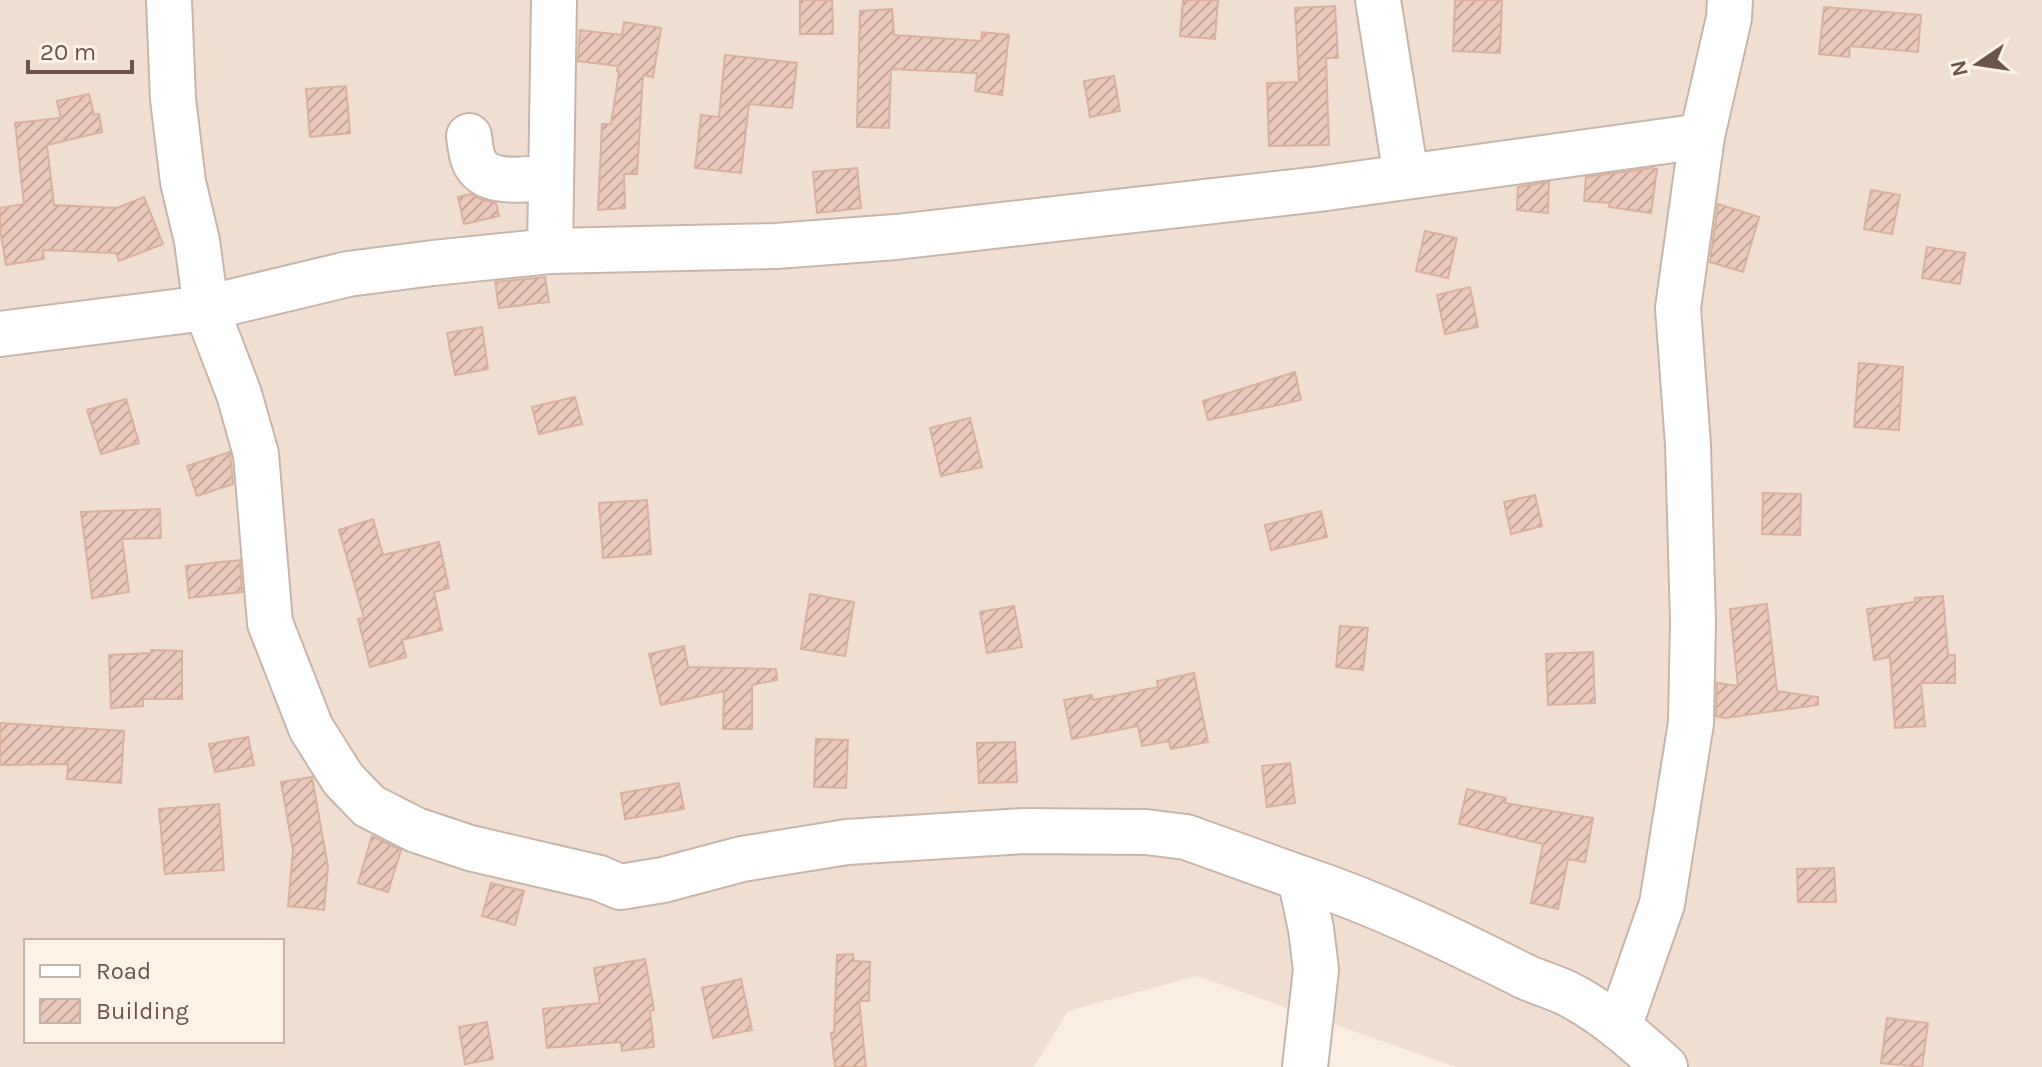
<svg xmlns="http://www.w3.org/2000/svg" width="2042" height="1067" viewBox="0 0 2042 1067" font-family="Karla,sans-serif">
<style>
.residential{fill:#f0dfd0;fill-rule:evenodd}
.building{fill:url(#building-hatch);stroke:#dcb09e;stroke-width:2}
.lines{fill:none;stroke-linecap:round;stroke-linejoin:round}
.minor-casing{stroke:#c8b5aa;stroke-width:48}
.minor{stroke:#fff;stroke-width:44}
</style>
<defs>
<pattern id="building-hatch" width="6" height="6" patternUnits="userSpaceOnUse" patternTransform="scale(2)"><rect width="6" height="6" fill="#ebcabb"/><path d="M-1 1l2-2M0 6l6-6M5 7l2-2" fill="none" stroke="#c3a79a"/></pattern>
</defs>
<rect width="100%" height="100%" fill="#f9eee1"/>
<path class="residential" d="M0 0H2042V1067H1456L1197 976 1068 1011 1034 1067H0ZM26 941H282V1041H26Z"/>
<g class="building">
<path d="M800 0H832L833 34H800Z"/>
<path d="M1183 0H1218L1215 39 1180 36Z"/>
<path d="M1455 0H1502L1500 53 1453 51Z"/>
<path d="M1335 6 1338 58H1326L1329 145 1269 146 1267 83 1299 82 1295 8Z"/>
<path d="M1824 7 1921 15 1918 52 1850 46 1849 57 1819 54Z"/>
<path d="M892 9 894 35 981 41 982 32 1009 35 1002 95 975 91 977 73 891 69 889 128 857 127 860 11Z"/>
<path d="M624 22 661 28 653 77 643 75 637 174H624L625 208 598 210 602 124H611L619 72 617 71 618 66 578 61 580 30 622 35Z"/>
<path d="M725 55 797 63 792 108 749 104 741 173 695 168 701 115 719 117Z"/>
<path d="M1114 76 1120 111 1090 117 1084 81Z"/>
<path d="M346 86 350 133 310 137 306 89Z"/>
<path d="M89 94 94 115 99 114 102 132 47 145 54 205 117 208 144 197 163 244 119 261 116 253 43 250 44 259 6 265 0 229V208L24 204 15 123 61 118 57 101Z"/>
<path d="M857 168 861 208 817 213 813 172Z"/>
<path d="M1652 168 1657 169 1651 213 1609 207 1610 203 1584 201 1586 177Z"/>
<path d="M1549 182 1548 213 1517 210 1518 187Z"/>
<path d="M1871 190 1900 195 1892 234 1864 229Z"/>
<path d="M471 194 480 199 496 203 499 216 464 224 458 197Z"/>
<path d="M1718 204 1759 217 1743 272 1710 262Z"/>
<path d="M1425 231 1457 238 1448 278 1416 271Z"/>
<path d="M1927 247 1965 253 1960 284 1922 278Z"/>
<path d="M545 277 549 302 499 308 495 282Z"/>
<path d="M1470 287 1478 327 1445 334 1437 295Z"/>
<path d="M482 327 488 369 455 375 447 333Z"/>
<path d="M1859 363 1903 367 1899 430 1854 427Z"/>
<path d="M1295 372 1301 400 1208 420 1203 401Z"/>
<path d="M575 397 582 424 539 434 532 407Z"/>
<path d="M126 399 139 443 101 454 87 410Z"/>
<path d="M970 418 982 467 941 476 930 428Z"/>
<path d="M230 452 233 484 197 496 187 466Z"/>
<path d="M1763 493 1801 494 1800 535 1762 534Z"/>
<path d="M1535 495 1542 526 1511 534 1504 502Z"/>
<path d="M647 500 651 554 603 558 599 503Z"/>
<path d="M160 509 161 538 122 539 129 592 92 598 81 512Z"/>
<path d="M1321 511 1327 537 1271 550 1265 525Z"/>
<path d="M373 519 383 555 439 542 449 588 434 592 442 630 402 640 406 657 370 667 358 619 364 618 339 530Z"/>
<path d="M240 560 242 592 189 598 186 566Z"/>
<path d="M810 594 854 602 845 656 801 649Z"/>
<path d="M1943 596 1948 655H1955V683H1921L1925 726 1895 728 1890 657 1874 660 1867 609 1915 602V598Z"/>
<path d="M1767 604 1777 691 1818 697V705L1725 718 1716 716 1717 683 1738 686 1730 609Z"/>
<path d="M1014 606 1022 647 987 653 980 612Z"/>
<path d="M1340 626 1368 628 1363 670 1336 667Z"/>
<path d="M684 646 688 667 776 669 777 680 752 685V729H723L724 691 661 705 649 654Z"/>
<path d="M151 650 182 651V699H143V706L111 708 109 655 151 653Z"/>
<path d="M1593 652 1595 703 1548 705 1546 654Z"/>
<path d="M1194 673 1208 742 1171 749 1169 741 1142 746 1138 726 1072 739 1064 700 1092 695 1093 700 1158 687 1157 681Z"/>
<path d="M0 723 124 731 121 783 67 779 68 764 0 765Z"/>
<path d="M248 737 254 765 215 772 209 744Z"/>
<path d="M816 739 848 740 846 788 814 787Z"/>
<path d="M1015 742 1017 782 979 783 977 743Z"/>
<path d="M1290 763 1295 803 1267 807 1262 766Z"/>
<path d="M312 777 328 867 324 910 288 906 293 850 281 782Z"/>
<path d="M679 783 684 809 625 819 621 793Z"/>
<path d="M1467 789 1506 798 1505 803 1593 818 1585 862 1568 859 1558 909 1531 903 1543 844 1459 824Z"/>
<path d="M219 804 224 870 165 874 159 809Z"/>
<path d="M372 836 401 850 388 892 358 883Z"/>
<path d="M1834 868 1836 902H1798L1797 869Z"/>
<path d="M491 883 524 891 515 925 482 916Z"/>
<path d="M853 954 854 961 870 962 869 1001H859L866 1067H835L831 1033H834L837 955Z"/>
<path d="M645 959 654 1010 650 1011 654 1047 622 1051 621 1042 547 1048 543 1009 600 1003 594 968Z"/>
<path d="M741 979 752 1030 713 1038 702 988Z"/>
<path d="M1887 1018 1928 1023 1922 1067 1881 1063Z"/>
<path d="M487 1022 493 1059 465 1064 459 1027Z"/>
</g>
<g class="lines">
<g class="minor-casing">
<g id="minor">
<path d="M169 0 173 99 183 182 197 241 206 308 239 394 256 454 270 623 311 728 343 779 369 806 416 830 470 848 599 878 620 887 663 880 742 859 847 842 1024 831 1146 832 1186 837 1300 878 1311 929 1316 970 1305 1067"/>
<path d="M1378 0 1406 176"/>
<path d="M469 136C470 144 471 154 474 161 486 188 528 178 551 178"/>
<path d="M550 251 554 0"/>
<path d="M0 334 206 308 348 274 433 263 550 251 776 246 896 237 1319 189 1702 136"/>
<path d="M1300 878C1379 904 1452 940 1526 977 1541 984 1558 988 1572 996 1606 1014 1636 1041 1665 1067"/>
<path d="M1619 1027 1662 904 1691 723 1693 621 1688 445 1678 308 1702 136 1729 18 1730 0"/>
</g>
</g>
<use href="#minor" class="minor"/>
</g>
<rect x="24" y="939" width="260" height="104" fill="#fdf2e6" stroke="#c3b3a8" stroke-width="2"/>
<rect x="40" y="965" width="40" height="12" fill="#ffffff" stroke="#c3b3a8" stroke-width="2"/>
<text x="96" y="979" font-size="24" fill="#6d544b">Road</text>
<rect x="40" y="999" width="40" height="24" fill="url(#building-hatch)" stroke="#c3b3a8" stroke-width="2"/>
<text x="96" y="1019" font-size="24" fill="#6d544b">Building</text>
<g transform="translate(1978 64) rotate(257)" stroke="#fdf2e6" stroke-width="6" paint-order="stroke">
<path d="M0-6L14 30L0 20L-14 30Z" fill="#6d544b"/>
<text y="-12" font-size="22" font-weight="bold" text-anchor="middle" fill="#6d544b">N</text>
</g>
<path d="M28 60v12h104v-12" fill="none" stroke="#6d544b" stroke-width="4"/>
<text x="40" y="60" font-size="24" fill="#6d544b" stroke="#fdf2e6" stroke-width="6" paint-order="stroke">20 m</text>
</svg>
